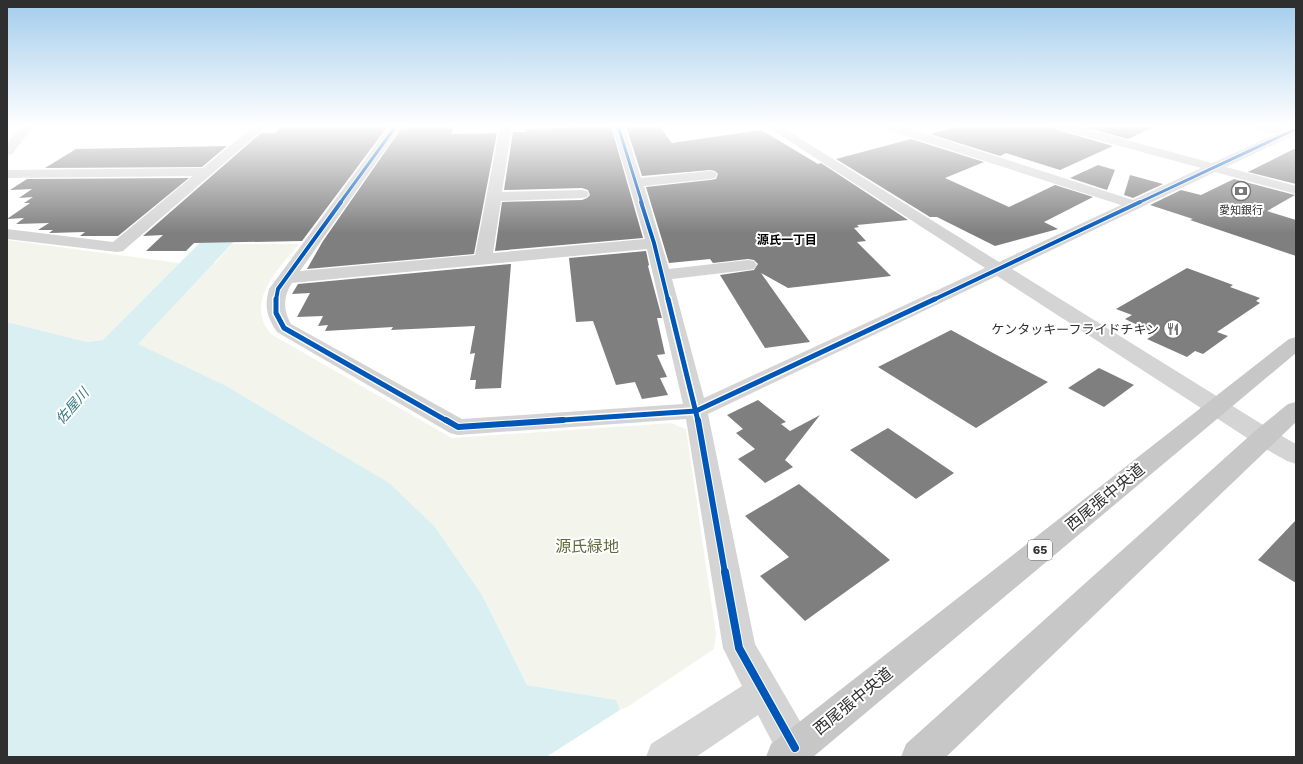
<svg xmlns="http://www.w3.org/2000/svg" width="1303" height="764" viewBox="0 0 1303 764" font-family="'Work Sans','Noto Sans JP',sans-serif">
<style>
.green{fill:#f3f5ec}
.water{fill:#d9eff2}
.building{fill:#7f7f7f}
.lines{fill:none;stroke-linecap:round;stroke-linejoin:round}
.minor{fill:#d4d4d4;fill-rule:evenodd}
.major{fill:#c7c7c7;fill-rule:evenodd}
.cycleway-far4-casing{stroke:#fff;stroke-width:4.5}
.cycleway-far3-casing{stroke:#fff;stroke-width:6}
.cycleway-far2-casing{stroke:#fff;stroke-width:8}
.cycleway-far1-casing{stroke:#fff;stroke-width:8}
.cycleway-casing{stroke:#fff;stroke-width:10}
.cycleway-far4{stroke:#0057b8;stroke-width:3}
.cycleway-far3{stroke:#0057b8;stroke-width:4}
.cycleway-far2{stroke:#0057b8;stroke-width:5}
.cycleway-far1{stroke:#0057b8;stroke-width:6}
.cycleway{stroke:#0057b8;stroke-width:8}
.labels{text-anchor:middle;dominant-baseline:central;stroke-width:4;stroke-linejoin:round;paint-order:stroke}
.far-poi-label{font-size:11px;fill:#2f2f2f;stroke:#fff}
.far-neighbourhood-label{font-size:12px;font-weight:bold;fill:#000;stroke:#fff}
.shield{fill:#fff;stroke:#6d6d6d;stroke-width:1}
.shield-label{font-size:12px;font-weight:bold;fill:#2f2f2f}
.poi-label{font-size:13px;fill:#2f2f2f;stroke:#fff;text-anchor:end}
.water-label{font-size:14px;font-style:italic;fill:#397c84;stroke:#fff}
.near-street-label{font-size:16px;fill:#2f2f2f;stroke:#fff}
.near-park-label{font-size:16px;fill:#5f6a3c;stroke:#fff}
</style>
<rect width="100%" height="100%" fill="#fff"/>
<path class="green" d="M7 240 179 263H215L232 244H299C283 264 253 292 263 321 264 325 268 330 271 334L452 438 671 423 686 429 716 634 714 649 629 706 620 710 615 700 527 685 482 595 103 340 87 342 7 322Z"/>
<path class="water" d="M316 126H342L138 344 226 386 389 483 434 526 482 595 527 685 616 700 620 710 546 757H7V322L87 342 103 340Z"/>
<g class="building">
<path d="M388 126 302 241 194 243 186 251H146L163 235 143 236 261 133H275L281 127Z"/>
<path d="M403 126H455L451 134 497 133 474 254 307 269 323 241Z"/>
<path d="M609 126H611L643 238 495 251 502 202 582 200 587 198 590 195 588 190 582 188 504 190 513 132H526L527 129Z"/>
<path d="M626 126H659L672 143 761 130 818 164 821 163 908 220 857 225 859 227 854 228 866 241 857 242 891 276 788 288 761 273 810 342 765 348 720 275 754 270 758 264 754 260 748 259 713 263 710 259 669 263 646 187 710 180 716 179 718 174 715 171 710 170 642 176Z"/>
<path d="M959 126H1054L1057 130 1113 146 1060 170 1006 153 1000 156 930 134Z"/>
<path d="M1081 126H1156L1128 139Z"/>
<path d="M911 139 984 162 945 178 1009 207 1055 185 1093 197 1044 222 1058 229 995 246 937 217H930L836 159Z"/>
<path d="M227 146 202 167 45 168 76 149Z"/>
<path d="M1296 148V184L1248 172Z"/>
<path d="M1098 165 1115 170 1107 190 1070 178Z"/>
<path d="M1130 175 1163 184 1133 198 1124 195Z"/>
<path d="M189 178 118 236H80L85 232 49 233 53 230H38L49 223 16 224 24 218 7 219 30 203H24L33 197 19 198 32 189 10 190 27 179Z"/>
<path d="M1234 179 1295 195 1267 211 1296 220V256L1190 220 1193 219 1150 205 1181 190 1201 195Z"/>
<path d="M646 251 649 265 648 266 662 318H657L665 354 657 355 667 377 660 378 668 395 642 399 635 382 616 385 593 321 576 322 569 258Z"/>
<path d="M511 264 501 388 475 389 476 380H470L475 353 470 354 475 326 391 330 393 327 325 331 328 325 318 326 323 316 297 317 310 293 292 294 298 284Z"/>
<path d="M1187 268 1233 285 1230 287 1260 298 1256 301 1260 303 1217 332 1228 336 1203 354 1195 351 1187 357 1147 339 1154 335 1148 332 1150 331 1125 319 1132 315 1116 309Z"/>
<path d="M951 330 993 353 1048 382 976 428 878 367Z"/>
<path d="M1099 368 1134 385 1104 407 1068 388Z"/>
<path d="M758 400 786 422 781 424 790 431 820 415 785 460 793 467 765 483 738 459 755 449 736 433 743 429 727 415Z"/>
<path d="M888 428 954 473 916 499 850 450Z"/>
<path d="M799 484 890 560 805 621 760 576 789 557 745 516Z"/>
<path d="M1296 520V583L1258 560Z"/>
</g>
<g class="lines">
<g class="minor">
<path d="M22 126H34L12 154 7 155V143Z"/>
<path d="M254 126H267L123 251 117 252 7 239V229L113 242 193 176 7 178V170L203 168Z"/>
<path d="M390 126H402L300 271 475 255 500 126H512L502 192 582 190 587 191 589 194 587 197 582 198 501 201 493 253 645 239 612 126H624L641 178 710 171 715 172 717 175 715 178 710 179 644 186 669 269 748 260 754 261 757 265 754 269 748 270 672 279 704 398 985 268 766 126H780L999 262 1121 205 885 129 883 126H901L1133 200 1201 168 1057 129 1055 126H1075L1212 163 1276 134 1253 129 1251 126H1273L1286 129 1296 126V134L1226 167 1296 186V194L1215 172 1012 269 1273 431 1296 444V464L1287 461 1255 443 997 276 708 414 755 644 808 735 813 748 810 757H780L758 715 696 757H646L651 744 742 686 723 648 686 419 458 435 450 433 277 332C267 317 264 307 269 289ZM647 249 683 404 462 419 291 324C283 311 283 296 292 283Z"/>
</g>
<g class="major">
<path d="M1296 337V353L813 757H766L771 744 1289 339Z"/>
<path d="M1296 402V422L946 757H901L906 744 1255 431 1288 404Z"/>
</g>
<g class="cycleway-far4-casing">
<g id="cycleway-far4">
<path d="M618 126 642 203"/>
<path d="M340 203 396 126"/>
<path d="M1138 203 1296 129"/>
</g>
</g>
<g class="cycleway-far3-casing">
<g id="cycleway-far3">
<path d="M641 202 654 243 668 300"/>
<path d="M276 300 278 289 341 202"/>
<path d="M933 300 1140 202"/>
</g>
</g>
<g class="cycleway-far2-casing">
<g id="cycleway-far2">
<path d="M276 299V313L284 328 447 421"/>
<path d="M668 299 698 421"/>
<path d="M548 421 696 411 935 299"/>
</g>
</g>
<g class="cycleway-far1-casing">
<g id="cycleway-far1">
<path d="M446 420 458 427 563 420"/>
<path d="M698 420 725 573"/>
</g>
</g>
<g class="cycleway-casing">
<path id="cycleway" d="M725 572 739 648 795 748"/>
</g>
<use href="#cycleway-far4" class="cycleway-far4"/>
<use href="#cycleway-far3" class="cycleway-far3"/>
<use href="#cycleway-far2" class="cycleway-far2"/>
<use href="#cycleway-far1" class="cycleway-far1"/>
<use href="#cycleway" class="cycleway"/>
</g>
<linearGradient id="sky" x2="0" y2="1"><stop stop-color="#a2ccec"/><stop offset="0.54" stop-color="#fff"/><stop offset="1" stop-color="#fff" stop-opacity="0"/></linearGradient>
<rect width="1303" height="233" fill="url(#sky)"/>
<defs>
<g id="bank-ring" transform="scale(1)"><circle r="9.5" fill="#fff" stroke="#787878" stroke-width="1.5"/><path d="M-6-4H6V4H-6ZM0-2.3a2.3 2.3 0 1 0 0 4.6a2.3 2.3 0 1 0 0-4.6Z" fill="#787878"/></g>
<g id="restaurant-ring" transform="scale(1)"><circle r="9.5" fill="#fff" stroke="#787878" stroke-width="1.5"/><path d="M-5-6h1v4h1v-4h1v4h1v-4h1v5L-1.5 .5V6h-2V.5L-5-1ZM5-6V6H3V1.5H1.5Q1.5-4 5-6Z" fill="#787878"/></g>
</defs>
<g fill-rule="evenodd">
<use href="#bank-ring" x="1241" y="191"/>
<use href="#restaurant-ring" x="1173" y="329"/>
</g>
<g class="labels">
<g class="far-poi-label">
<text x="1241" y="210">愛知銀行</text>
</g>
<g class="far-neighbourhood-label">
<text x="787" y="240">源氏一丁目</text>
</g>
<rect class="shield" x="1028" y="540" width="24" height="20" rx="3"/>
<g class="shield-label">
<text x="1040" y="550">65</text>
</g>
<g class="poi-label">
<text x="1159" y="329">ケンタッキーフライドチキン</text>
</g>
<g class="water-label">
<text transform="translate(72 406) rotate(-49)">佐屋川</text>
</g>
<g class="near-street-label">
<text transform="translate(1105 497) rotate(-39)">西尾張中央道</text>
<text transform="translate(853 701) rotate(-39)">西尾張中央道</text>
</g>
<g class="near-park-label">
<text x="587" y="546">源氏緑地</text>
</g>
</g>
<rect width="1303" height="764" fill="none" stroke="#2f2f2f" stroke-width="16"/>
</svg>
